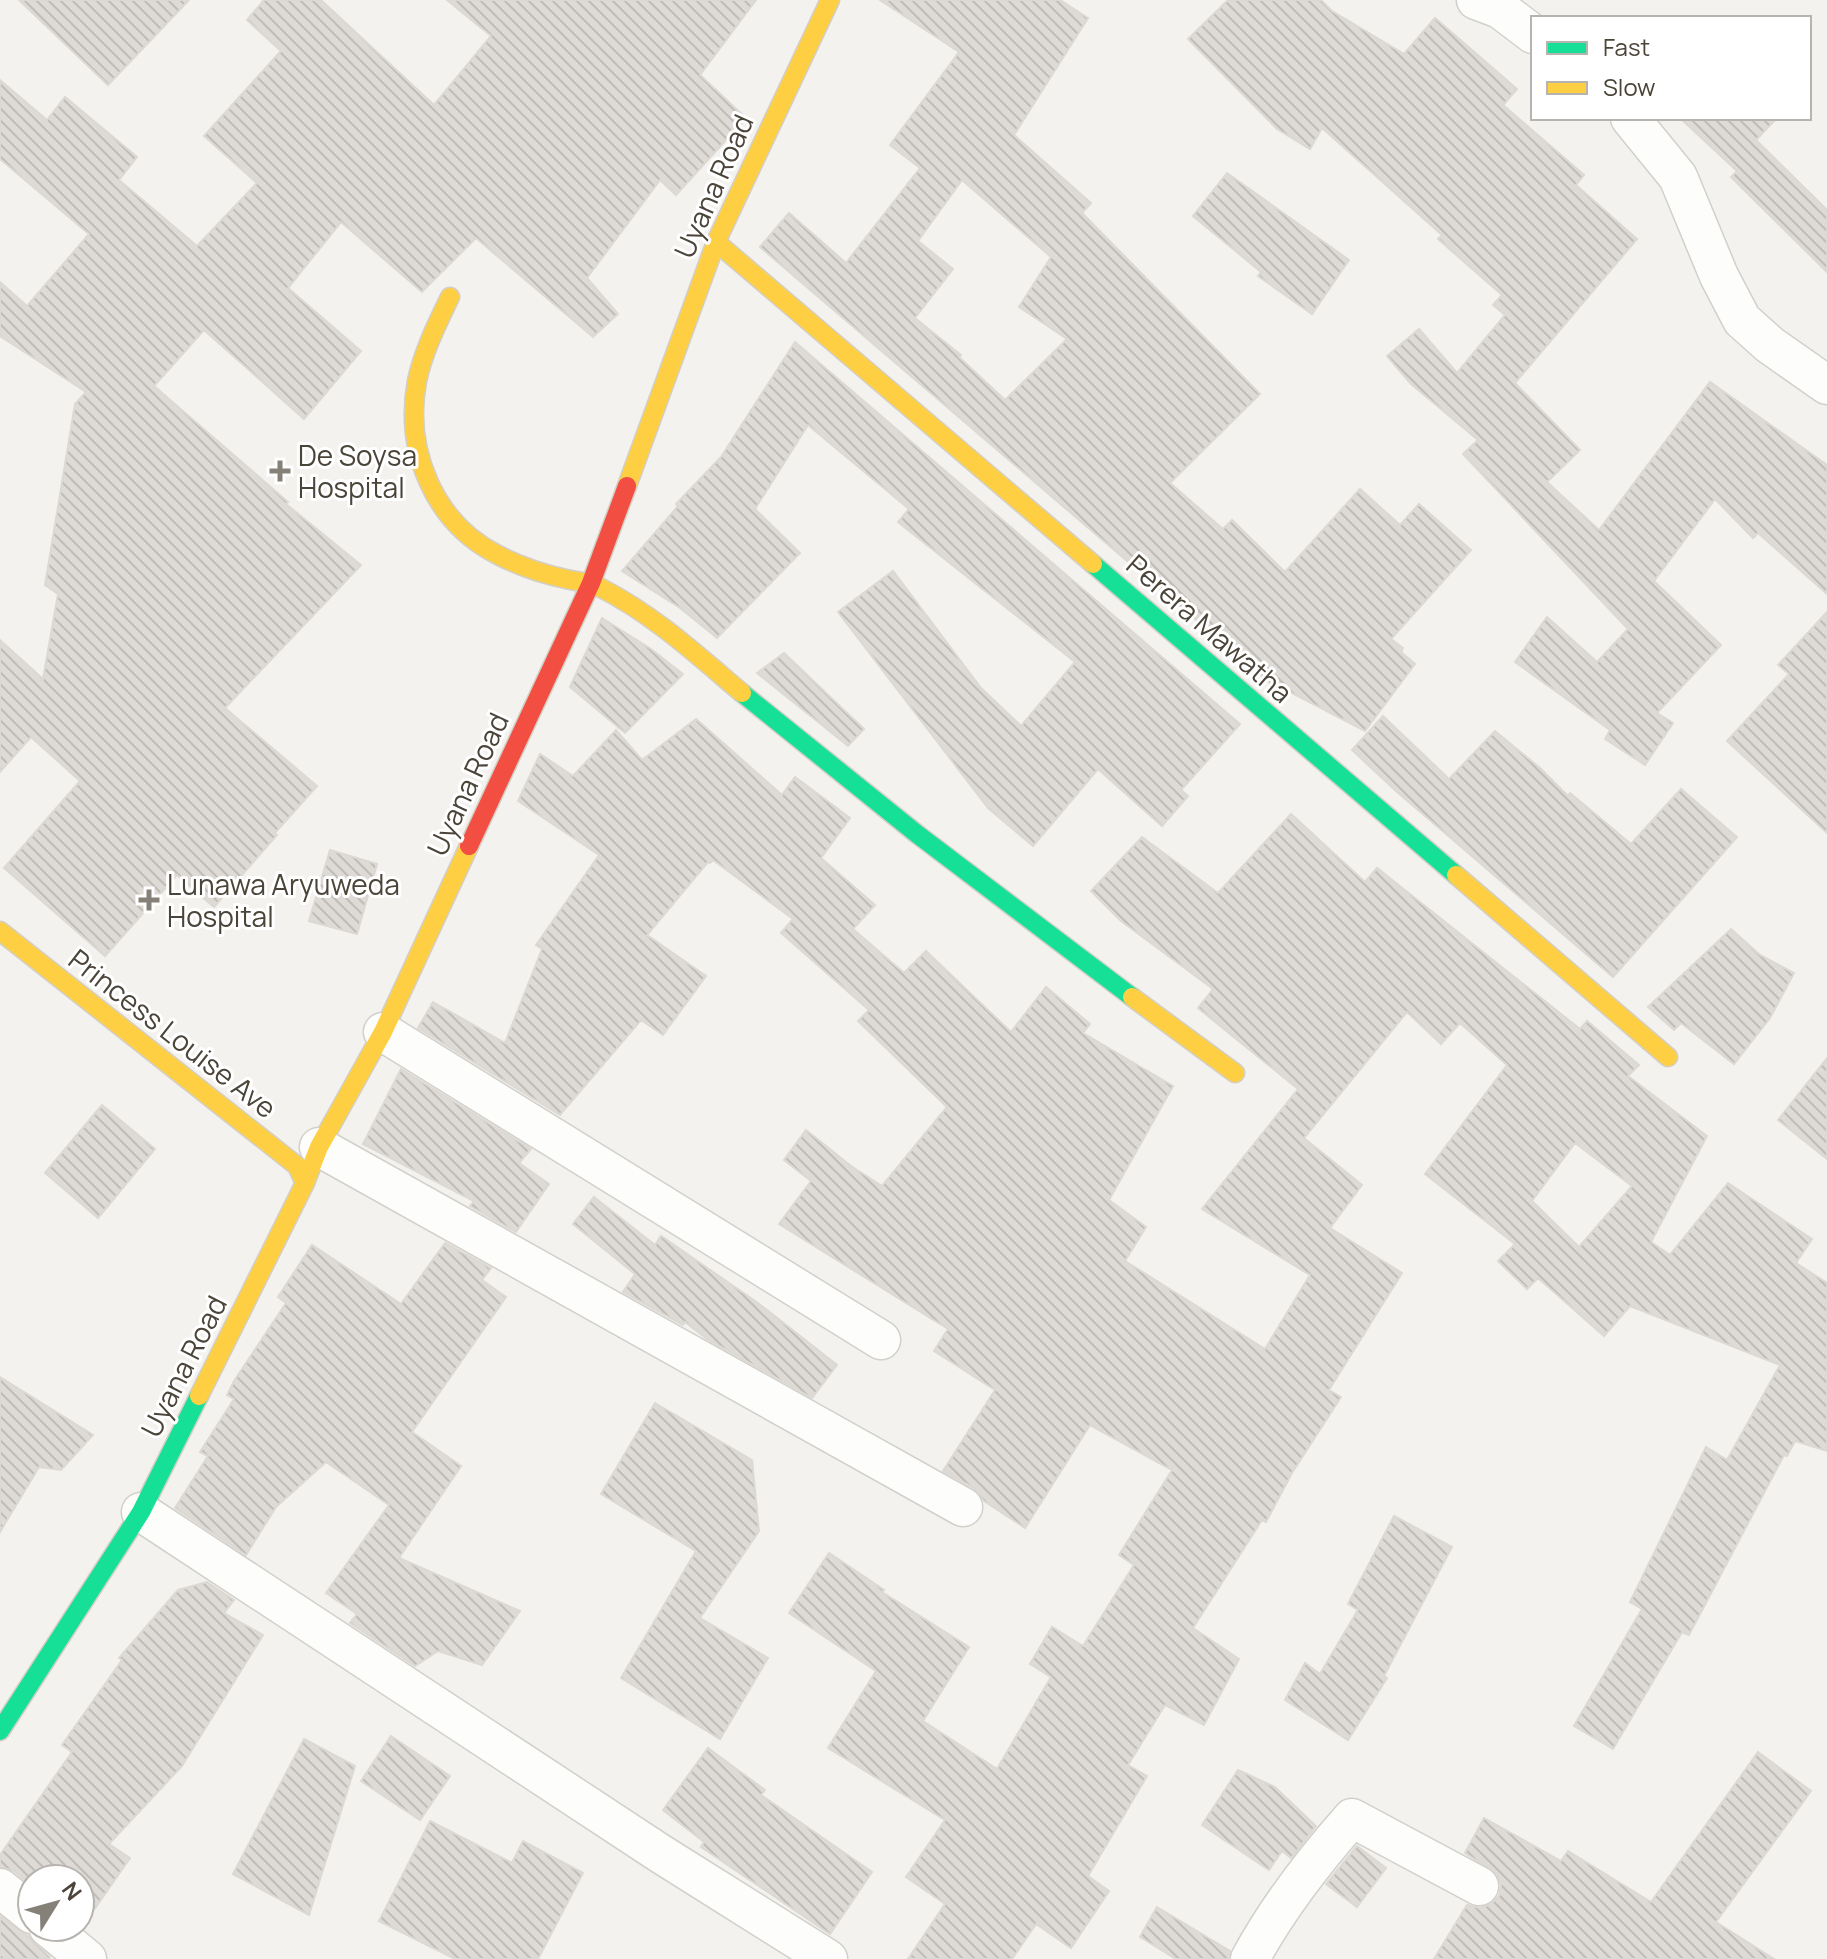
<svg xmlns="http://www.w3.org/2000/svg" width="1827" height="1959" viewBox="0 0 1827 1959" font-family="Manrope,sans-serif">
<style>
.building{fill:url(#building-back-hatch);stroke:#dcd9d4;stroke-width:2;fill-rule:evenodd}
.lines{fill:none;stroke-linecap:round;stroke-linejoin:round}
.street-casing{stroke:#d2d0cb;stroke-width:41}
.fast-casing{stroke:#d3cfc5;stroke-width:21}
.slow-casing{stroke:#d3cfc5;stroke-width:21}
.jam-casing{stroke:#d3cfc5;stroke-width:21}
.street{stroke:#fdfdfc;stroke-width:38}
.fast{stroke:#16e098;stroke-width:18}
.slow{stroke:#ffcf43;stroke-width:18}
.jam{stroke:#f24e42;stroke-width:18}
.poi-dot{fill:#868178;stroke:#fff;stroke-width:3}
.labels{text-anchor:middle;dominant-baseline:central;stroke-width:6;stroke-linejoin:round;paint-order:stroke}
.street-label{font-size:28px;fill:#4b4439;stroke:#fff}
.poi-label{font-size:28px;fill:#4b4439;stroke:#fff;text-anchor:start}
</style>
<defs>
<pattern id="building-back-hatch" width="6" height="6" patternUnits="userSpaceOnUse" patternTransform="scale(2)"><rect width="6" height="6" fill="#dedbd6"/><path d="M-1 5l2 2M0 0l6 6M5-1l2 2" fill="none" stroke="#c0bdb8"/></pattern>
</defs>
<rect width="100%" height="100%" fill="#f4f2ee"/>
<g class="building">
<path d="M19 0H189L108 85Z"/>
<path d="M264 0H321L434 105 491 36 447 0H756L700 75 746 118 676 195 660 180 587 278 618 314 593 337 476 238 422 292 341 222 288 288 361 351 304 419 204 330 154 386 288 502 286 504 361 565 225 708 317 786 274 834 277 835 214 907 177 875 105 956 4 868 80 781 31 737 0 772V640L43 679 58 594 45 585 75 404 86 392 0 336V282L27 306 89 234 0 159V80L47 120 65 97 137 157 119 180 197 246 257 183 204 136 281 51 247 20Z"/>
<path d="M880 0H1060L1088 18 1014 135 1091 203 1082 213 1260 394 1170 483 1223 529 1232 520 1285 572 1360 489 1400 525 1419 504 1471 550 1391 639 1403 648 1401 652 1415 664 1365 731 1290 692 1286 697 760 247 789 213 846 263 920 168 890 145 959 52ZM962 180 1051 257 1019 307 1067 339 1005 400 959 357 961 355 915 318 953 269 918 241Z"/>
<path d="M1228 0H1321L1332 11 1404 54 1435 18 1517 89 1503 105 1584 175 1576 185 1637 239 1515 383 1580 450 1547 482 1599 530 1710 382 1827 465V594L1758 533 1753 538 1715 499 1654 581 1721 645 1657 713 1673 723 1645 765 1605 739 1610 730 1515 662 1547 617 1597 662 1628 629 1463 454 1478 440 1411 384 1387 356 1419 329 1457 373 1505 315 1493 305 1502 295 1438 239 1442 235 1322 128 1310 149 1277 129 1188 39Z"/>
<path d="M1680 118H1777L1756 140 1827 210V272L1731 177 1737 171Z"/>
<path d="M1227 173 1349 260 1312 314 1258 276 1261 272 1193 216Z"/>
<path d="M795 342 1240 724 1181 790 1188 796 1162 826 1098 769 1033 846 988 808 838 612 893 571 981 688 1021 726 1075 662 898 522 909 509 808 425 755 509 800 553 717 638 680 608 622 571 678 506 676 504 721 457Z"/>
<path d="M1827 612V833L1727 741 1789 674 1778 665Z"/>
<path d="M602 618 651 649 683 674 625 733 570 687Z"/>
<path d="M784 653 864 729 848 746 757 673Z"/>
<path d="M1383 716 1449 779 1495 731 1540 768 1568 796 1570 793 1631 844 1681 789 1737 837 1613 977 1397 792 1352 750Z"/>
<path d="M696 719 782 795 795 777 850 818 821 858 875 905 853 929 904 973 926 951 1011 1032 1046 987 1090 1024 1083 1033 1173 1086 1109 1200 1146 1227 1125 1261 1265 1349 1310 1275 1202 1209 1298 1089 1198 1008 1213 989 1121 921 1091 891 1142 837 1218 893 1291 814 1365 882 1377 868 1580 1029 1587 1021 1639 1065 1628 1076 1707 1136 1651 1242 1670 1255 1728 1183 1812 1239 1796 1263 1827 1283V1451L1795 1441 1787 1456 1784 1455 1689 1635 1682 1632 1613 1749 1574 1726 1642 1609 1630 1602 1706 1447 1727 1460 1780 1365 1630 1306 1604 1336 1538 1278 1527 1289 1498 1261 1515 1244 1425 1174 1507 1065 1460 1023 1441 1044 1407 1012 1304 1138 1362 1185 1330 1228 1402 1273 1329 1390 1341 1397 1292 1473 1266 1522 1262 1520 1193 1628 1239 1659 1204 1725 1165 1705 1128 1765 1147 1776 1088 1876 1109 1891 1071 1948 1036 1924 1012 1959H908L945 1904 906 1877 945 1820 828 1748 876 1671 789 1613 829 1553 884 1590 882 1592 969 1647 923 1721 997 1769 1051 1677 1030 1664 1052 1627 1083 1646 1134 1565 1119 1555 1172 1470 1090 1425 1025 1528 984 1501 974 1488 943 1471 995 1390 934 1351 948 1329 779 1224 811 1181 784 1160 806 1130 851 1166 882 1186 947 1107 858 1021 869 1010 781 933 793 919 713 860 710 863 708 862 647 935 706 976 663 1035 641 1020 560 1115 418 1028 433 1002 505 1043 542 949 536 945 599 855 518 801 540 754 573 776 616 730 642 760ZM1575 1143 1632 1186 1579 1247 1532 1201Z"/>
<path d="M330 850 377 864 357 934 309 921Z"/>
<path d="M1731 929 1760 955 1794 973 1770 1018 1734 1064 1681 1023 1674 1030 1648 1007Z"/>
<path d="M1827 1058V1159L1778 1120Z"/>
<path d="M401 1069 531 1149 519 1163 549 1184 516 1232 470 1206 474 1201 363 1144Z"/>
<path d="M102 1105 155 1149 98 1218 45 1173Z"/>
<path d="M594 1197 655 1245 661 1236 758 1303 837 1365 812 1398 707 1339 685 1322 683 1325 623 1292 635 1274 573 1224Z"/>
<path d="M445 1243 491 1268 482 1280 506 1297 412 1432 461 1466 399 1558 520 1611 482 1665 438 1651 415 1666 350 1623 357 1614 326 1593 389 1505 326 1462 276 1507 246 1555 175 1508 208 1456 200 1452 234 1399 227 1395 234 1381 286 1303 278 1297 312 1245 401 1304Z"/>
<path d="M0 1377 93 1435 61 1470 39 1467 0 1532Z"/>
<path d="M655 1403 752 1460 759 1531 700 1618 768 1658 720 1739 621 1678 696 1551 601 1494Z"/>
<path d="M1394 1516 1452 1547 1384 1676 1387 1678 1348 1740 1285 1700 1305 1663 1320 1674 1358 1610 1348 1604Z"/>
<path d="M207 1582 234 1600 224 1613 263 1635 182 1766 109 1844 130 1858 91 1914 84 1909 80 1915V1879H32V1886L14 1871 0 1867V1855L72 1752 62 1745 122 1660 119 1658 178 1590Z"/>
<path d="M391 1736 450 1776 420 1820 361 1781Z"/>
<path d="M304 1739 355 1766 309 1915 233 1874Z"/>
<path d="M708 1748 765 1790 761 1795 872 1872 830 1934 701 1847 704 1842 663 1810Z"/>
<path d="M1758 1752 1811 1791 1716 1922 1774 1959H1434L1467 1905 1480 1908 1491 1904 1499 1896 1501 1885 1497 1874 1465 1853 1484 1818 1561 1861 1568 1851 1651 1902Z"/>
<path d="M1238 1770 1275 1787 1316 1826 1291 1858 1282 1851 1269 1870 1202 1825Z"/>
<path d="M430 1821 512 1863 523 1841 583 1873 538 1959H455L379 1921Z"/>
<path d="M1357 1846 1386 1868 1357 1907 1326 1884Z"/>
<path d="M1157 1907 1230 1951 1228 1959H1176L1140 1937Z"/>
<path d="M0 1916 28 1936 50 1957 49 1959H0Z"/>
</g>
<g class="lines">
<g class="street-casing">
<g id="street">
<path d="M1476 0 1500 9 1533 34"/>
<path d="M1630 118 1678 177 1719 276 1742 320 1770 345 1827 385"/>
<path d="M383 1032 881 1340"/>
<path d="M319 1147 963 1507"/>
<path d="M141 1512 661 1854 828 1959"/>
<path d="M0 1888 32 1914"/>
<path d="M48 1927 87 1959"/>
<path d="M1250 1959C1277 1909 1314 1861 1352 1818L1479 1886"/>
</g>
</g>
<g class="fast-casing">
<g id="fast">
<path d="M1093 564 1456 875"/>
<path d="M742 693 917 834 1132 997"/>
<path d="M0 1731 141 1512 199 1396"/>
</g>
</g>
<g class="slow-casing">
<g id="slow">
<path d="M716 242 1093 564"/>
<path d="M450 297C437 324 423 352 417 381 404 450 434 523 498 555 519 566 543 574 566 579 579 582 590 582 601 588 654 615 697 655 742 693"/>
<path d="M627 486 716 242 830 0"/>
<path d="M1456 875 1668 1057"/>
<path d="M0 931 297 1166 305 1183"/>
<path d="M1132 997 1235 1073"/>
<path d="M199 1396 305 1183 319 1147 383 1032 469 846"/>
</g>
</g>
<g class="jam-casing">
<path id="jam" d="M469 846 591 583 627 486"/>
</g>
<use href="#street" class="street"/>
<use href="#fast" class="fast"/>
<use href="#slow" class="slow"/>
<use href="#jam" class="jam"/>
</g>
<g class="poi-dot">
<path d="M276 459h8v8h8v8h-8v8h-8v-8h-8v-8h8z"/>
<path d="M145 888h8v8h8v8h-8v8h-8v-8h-8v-8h8z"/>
</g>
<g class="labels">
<g class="street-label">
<text transform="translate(713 186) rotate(-66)">Uyana Road</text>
<text transform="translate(1210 628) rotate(41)">Perera Mawatha</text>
<text transform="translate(467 784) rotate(-65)">Uyana Road</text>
<text transform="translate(173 1033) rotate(38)">Princess Louise Ave</text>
<text transform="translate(183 1366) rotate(-63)">Uyana Road</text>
</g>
<g class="poi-label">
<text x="298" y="455">De Soysa<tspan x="298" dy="32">Hospital</tspan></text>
<text x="167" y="884">Lunawa Aryuweda<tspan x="167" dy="32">Hospital</tspan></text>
</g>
</g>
<rect x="1531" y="16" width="280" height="104" fill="#ffffff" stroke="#b7b4b0" stroke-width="2"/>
<rect x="1547" y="42" width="40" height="12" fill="#16e098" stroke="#b7b4b0" stroke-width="2"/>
<text x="1603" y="56" font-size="24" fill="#4b4439">Fast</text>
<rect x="1547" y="82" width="40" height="12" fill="#ffcf43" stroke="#b7b4b0" stroke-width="2"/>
<text x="1603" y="96" font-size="24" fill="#4b4439">Slow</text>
<g transform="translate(56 1903) rotate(53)"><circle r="38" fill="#ffffff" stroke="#b7b4b0" stroke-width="2"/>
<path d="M0-6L14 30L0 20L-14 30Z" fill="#868178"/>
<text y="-12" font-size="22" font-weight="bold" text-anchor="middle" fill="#4b4439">N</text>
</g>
</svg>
